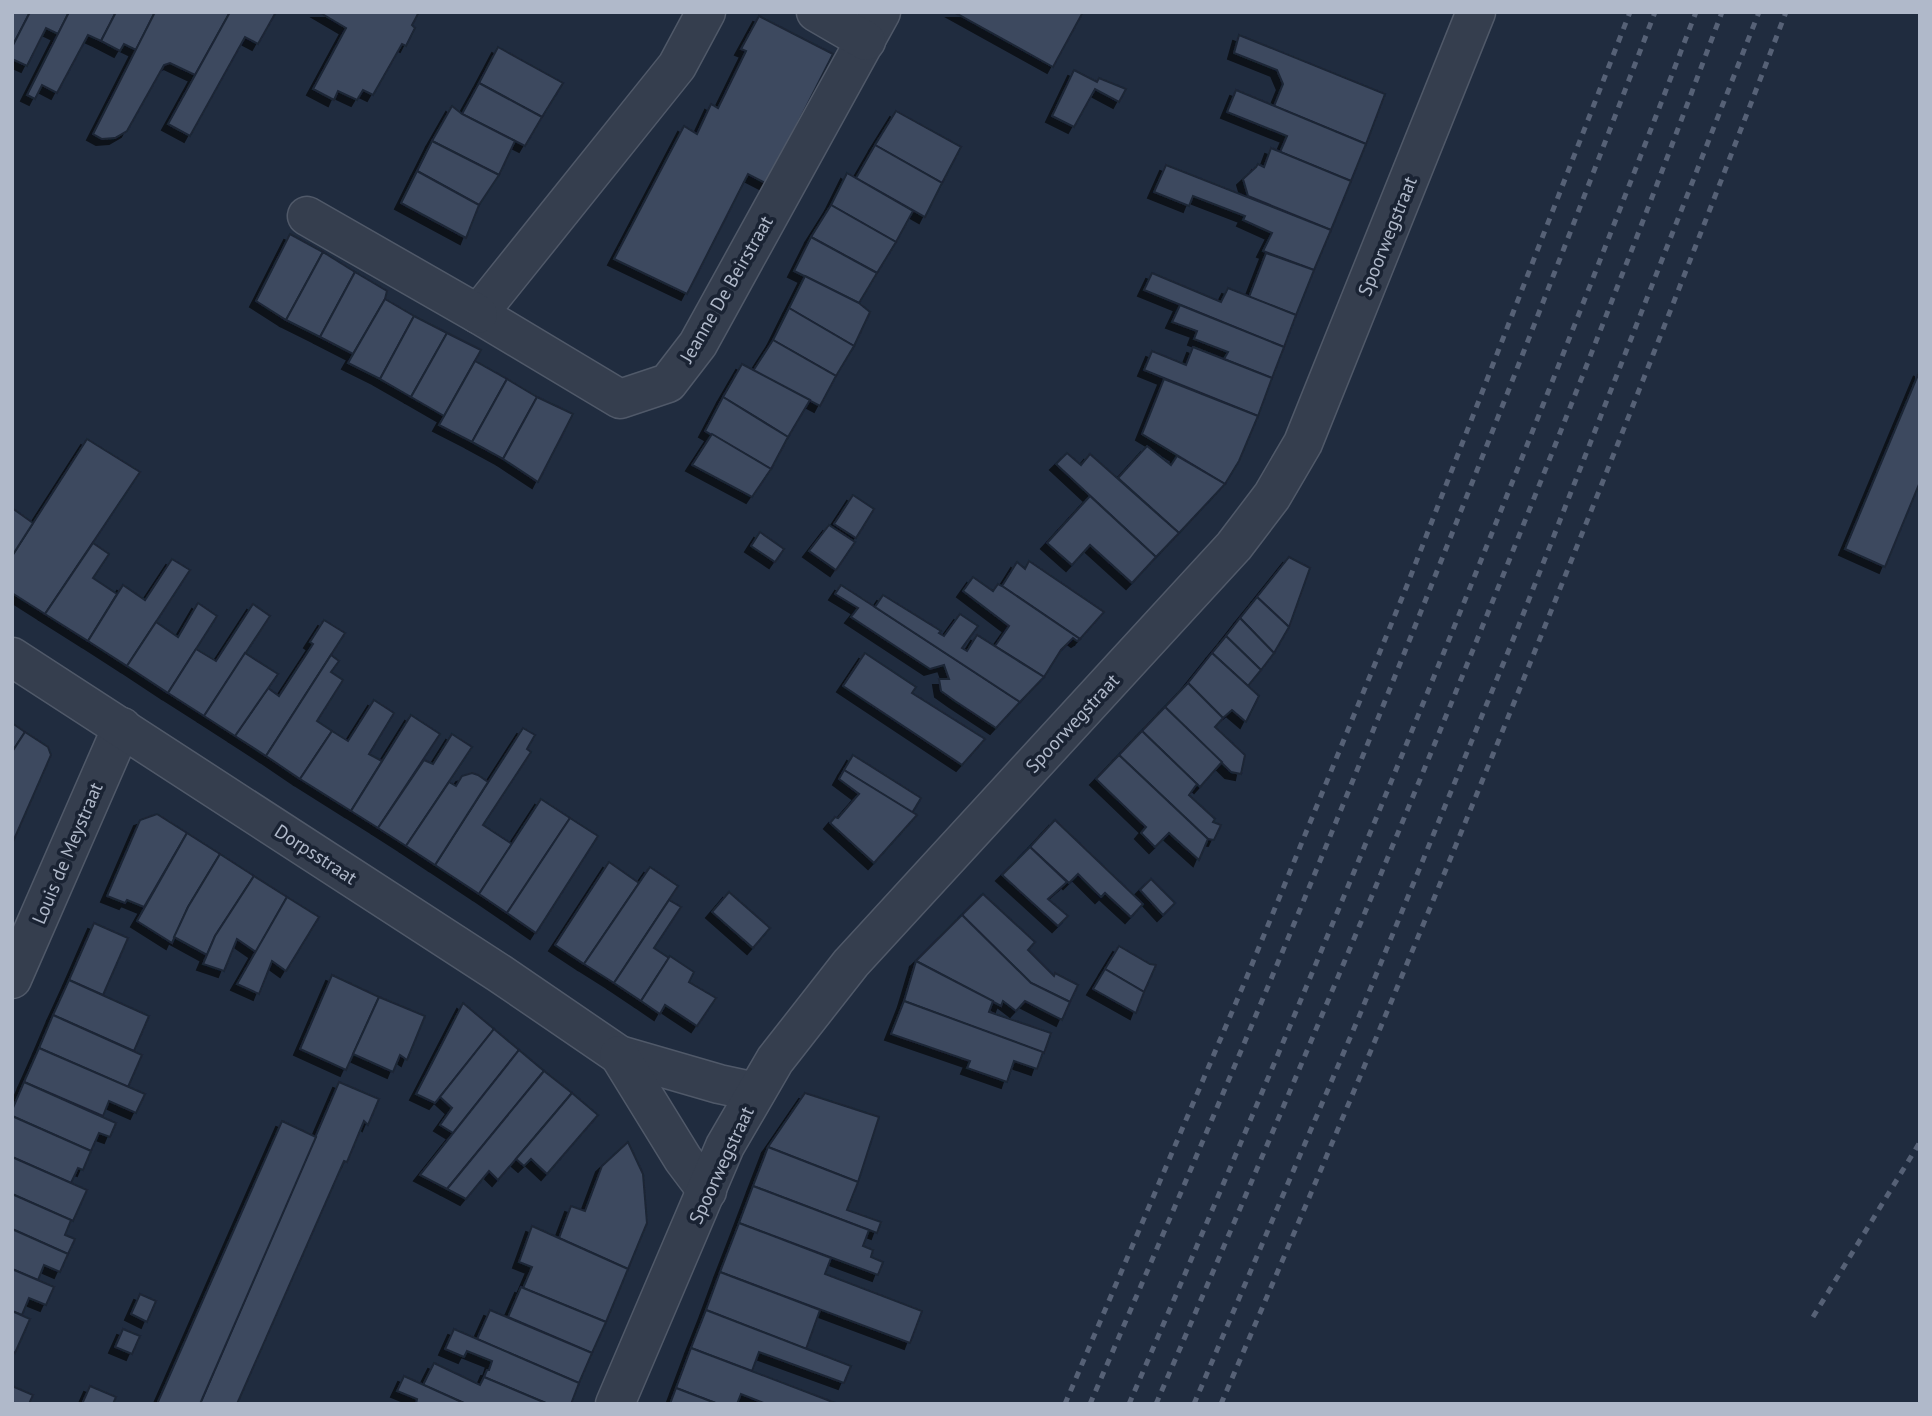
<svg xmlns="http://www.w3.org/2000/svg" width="1932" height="1416" viewBox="0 0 1932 1416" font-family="'PT Sans',sans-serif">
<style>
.building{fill:#3c485f;stroke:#1c2535;stroke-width:2;filter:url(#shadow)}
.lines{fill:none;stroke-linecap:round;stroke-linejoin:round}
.minor-casing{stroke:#505969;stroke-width:41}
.tertiary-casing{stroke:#505969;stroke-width:41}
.minor{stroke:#353e4e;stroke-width:38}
.tertiary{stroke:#353e4e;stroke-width:38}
.rail{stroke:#566176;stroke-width:5;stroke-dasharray:7 7;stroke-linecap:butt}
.labels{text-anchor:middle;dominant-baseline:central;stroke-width:7;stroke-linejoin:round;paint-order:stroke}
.street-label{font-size:19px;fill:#b0b9ca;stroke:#1a2333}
</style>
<defs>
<filter id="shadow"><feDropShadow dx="-6" dy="6" stdDeviation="0" flood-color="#0009"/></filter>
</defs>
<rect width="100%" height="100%" fill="#202c3f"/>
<g class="building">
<path d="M12 12H30L12 47Z"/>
<path d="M30 12H69L58 34 46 28 27 66 12 59V47Z"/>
<path d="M69 12H116L101 41 88 35 57 93 42 85 35 99 27 95Z"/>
<path d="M116 12H155L136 50 124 44 120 51 101 41Z"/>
<path d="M155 12H230L195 75 170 63 164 65 127 131 115 138 102 139 93 134Z"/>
<path d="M230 12H276L258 44 245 37 190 136 168 124Z"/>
<path d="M319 12H419L412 25 415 28 406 46 402 44 373 95 363 90 357 100 338 91 334 100 313 89 346 28Z"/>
<path d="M954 12H1083L1053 67Z"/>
<path d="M759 16 833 54 767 184 748 174 687 294 614 259 684 126 697 134 711 104 718 108 746 51 741 49Z"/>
<path d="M1239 35 1385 94 1366 144 1274 106 1283 84 1277 70 1234 53Z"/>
<path d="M498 47 563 83 542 117 479 83Z"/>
<path d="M1074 70 1097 82 1099 78 1126 89 1119 102 1095 89 1074 127 1052 116Z"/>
<path d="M479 83 542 117 525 146 462 114Z"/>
<path d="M1236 90 1366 144 1351 181 1280 152 1287 136 1227 112Z"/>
<path d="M452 106 462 114 515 141 499 175 432 141Z"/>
<path d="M896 111 961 147 942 183 875 145Z"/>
<path d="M432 141 499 175 479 205 417 171Z"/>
<path d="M875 145 942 183 925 217 856 178Z"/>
<path d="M1271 148 1351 181 1331 230 1248 196 1243 179 1256 167 1258 164 1264 167Z"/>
<path d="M1166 165 1331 230 1314 270 1263 251 1272 233 1243 220 1245 216 1193 196 1189 206 1154 192Z"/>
<path d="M417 171 479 205 466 238 401 203Z"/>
<path d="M847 173 913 211 896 242 831 205Z"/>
<path d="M831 205 896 242 877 273 811 237Z"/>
<path d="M290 234 323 252 286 320 256 301Z"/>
<path d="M811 237 877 273 859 303 794 271Z"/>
<path d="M323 252 355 272 320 337 286 320Z"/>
<path d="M1266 253 1314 270 1296 315 1249 297Z"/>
<path d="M355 272 387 291 385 299 353 354 320 337Z"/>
<path d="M1152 273 1221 302 1228 288 1296 315 1284 347 1144 290Z"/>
<path d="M805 276 859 303 870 312 854 346 789 308Z"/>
<path d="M385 299 414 316 380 379 348 363Z"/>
<path d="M1180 305 1284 347 1272 378 1224 359 1228 352 1194 339 1197 331 1172 322Z"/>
<path d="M789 308 854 346 836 376 773 340Z"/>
<path d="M414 316 447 333 411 397 380 379Z"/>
<path d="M447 333 481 350 444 416 411 397Z"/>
<path d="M773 340 836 376 820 406 753 371Z"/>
<path d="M1193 347 1272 378 1258 416 1144 370 1152 351 1186 365Z"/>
<path d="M475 361 507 379 472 442 439 425Z"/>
<path d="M742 364 810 400 788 437 723 397Z"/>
<path d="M1920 370V482L1885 567 1845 549Z"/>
<path d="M507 379 537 397 503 459 472 442Z"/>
<path d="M1164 379 1258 416 1239 461 1225 484 1142 434Z"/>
<path d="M537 397 573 414 538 482 503 459Z"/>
<path d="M723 397 788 437 771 469 705 431Z"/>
<path d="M712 434 771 469 752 497 692 465Z"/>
<path d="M87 439 140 472 45 614 12 593V556Z"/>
<path d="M1147 446 1171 465 1177 456 1225 484 1179 533 1118 478Z"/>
<path d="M1067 453 1081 465 1090 454 1179 533 1156 557 1056 464Z"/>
<path d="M853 495 874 509 856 538 834 524Z"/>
<path d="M1090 496 1156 557 1132 583 1090 545 1072 565 1047 543Z"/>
<path d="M12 508 33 523 12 556Z"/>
<path d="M829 525 855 542 836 570 809 551Z"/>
<path d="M760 532 784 549 775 562 751 546Z"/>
<path d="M93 543 109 554 93 578 117 594 88 641 45 614Z"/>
<path d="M1289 557 1310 568 1289 627 1257 597Z"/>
<path d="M172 559 190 570 127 666 88 641 123 585 145 600Z"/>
<path d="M1029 561 1104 612 1080 639 1002 586 1017 562 1025 569Z"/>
<path d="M973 577 993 591 998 584 1002 586 1080 639 1077 641 1073 638 1061 650 1044 677 995 646 1009 626 963 591Z"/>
<path d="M841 585 875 607 1020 702 996 728 955 701 941 691 939 679H949L944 665 930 669 851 617 858 608 835 594Z"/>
<path d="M883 595 941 631 939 633 944 636 960 614 978 626 962 648 967 651 977 635 1044 677 1020 702 875 607Z"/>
<path d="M1257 597 1289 627 1274 653 1240 618Z"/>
<path d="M198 603 217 616 168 693 127 666 156 622 178 637Z"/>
<path d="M253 604 270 616 204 716 168 693 196 649 216 661Z"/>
<path d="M1240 618 1274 653 1261 670 1226 636Z"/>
<path d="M324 620 345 633 266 756 235 736 268 688 279 696 313 644 310 642Z"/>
<path d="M1226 636 1261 670 1248 686 1212 653Z"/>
<path d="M245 653 278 674 235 736 204 716Z"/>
<path d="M865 653 916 687 912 693 985 739 962 765 843 686Z"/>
<path d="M1212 653 1259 696 1246 722 1232 710 1223 718 1188 683Z"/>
<path d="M331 655 339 661 331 672 343 680 317 721 332 731 300 779 266 756Z"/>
<path d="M1188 683 1223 718 1215 727 1245 755 1241 774 1231 772 1165 707Z"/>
<path d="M374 700 394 713 369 754 382 761 351 811 300 779 332 731 348 741Z"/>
<path d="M1165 707 1222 762 1200 787 1142 731Z"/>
<path d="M411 715 440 734 378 828 351 811Z"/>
<path d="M12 723 25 732 12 752Z"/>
<path d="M523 728 535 735 527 749 531 752 483 825 512 844 479 894 435 865Z"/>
<path d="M1142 731 1197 784 1189 795 1215 819 1213 822 1221 825 1214 840 1208 839 1119 755Z"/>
<path d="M25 732 48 747 51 755 12 844V752Z"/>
<path d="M452 734 472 747 406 846 378 828 424 760 433 764Z"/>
<path d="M853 755 921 798 912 813 844 770Z"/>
<path d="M1119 755 1208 839 1199 860 1169 833 1155 847 1141 833 1146 827 1096 779Z"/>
<path d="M844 770 917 815 874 863 830 823 835 817 838 818 859 794 839 779Z"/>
<path d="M472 773 478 775 488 782 435 865 406 846 449 782 456 786 462 776Z"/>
<path d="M541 799 570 818 507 913 479 894Z"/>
<path d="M157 814 187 833 144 907 127 900 125 903 107 896 140 820Z"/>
<path d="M570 818 598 836 536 933 507 913Z"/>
<path d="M1055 820 1143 904 1131 917 1105 893 1101 897 1078 874 1069 883 1030 847Z"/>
<path d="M187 833 220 854 188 907 172 943 137 921Z"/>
<path d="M1030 847 1067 882 1048 899 1068 916 1058 926 1002 875Z"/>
<path d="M220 854 254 876 215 936 207 955 174 937 188 907Z"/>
<path d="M609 862 639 883 584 964 555 945Z"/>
<path d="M650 867 678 886 614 983 584 964Z"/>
<path d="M254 876 287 897 256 952 237 939 224 971 203 964 215 936Z"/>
<path d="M1151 879 1175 903 1163 915 1140 890Z"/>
<path d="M729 892 770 928 753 948 712 912Z"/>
<path d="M983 894 1035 942 1028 950 1054 976 1055 973 1078 985 1070 1002 1031 983 962 915Z"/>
<path d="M287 897 319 917 286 971 272 961 259 994 237 984Z"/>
<path d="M669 900 681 907 654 948 669 958 641 1001 614 983Z"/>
<path d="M962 915 1031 983 1070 1002 1062 1020 1025 1001 1016 1011 1003 1001 1001 1006 916 961Z"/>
<path d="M94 923 128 938 103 995 69 980Z"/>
<path d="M1119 946 1150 964 1156 965 1144 992 1105 969Z"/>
<path d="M670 956 694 972 689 982 716 998 697 1026 665 1005 660 1014 641 1001Z"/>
<path d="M916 961 993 1001 989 1012 1051 1033 1044 1053 904 1001Z"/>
<path d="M1105 969 1144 992 1136 1013 1093 989Z"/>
<path d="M332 975 379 997 346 1070 300 1049Z"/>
<path d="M69 980 149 1016 134 1051 53 1015Z"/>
<path d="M379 997 425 1016 407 1060 400 1055 393 1072 353 1054Z"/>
<path d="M904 1001 1043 1052 1037 1069 1014 1061 1007 1082 967 1068 970 1061 891 1034Z"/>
<path d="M463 1003 494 1029 435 1103 416 1094Z"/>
<path d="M53 1015 142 1055 128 1087 39 1048Z"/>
<path d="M494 1029 519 1050 453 1133 440 1125 452 1108 440 1097Z"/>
<path d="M39 1048 145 1094 136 1113 109 1101 103 1116 24 1082Z"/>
<path d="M519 1050 544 1071 447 1189 420 1175Z"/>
<path d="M544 1071 572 1093 498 1180 489 1171 466 1199 447 1189Z"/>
<path d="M24 1082 116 1123 110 1137 99 1133 91 1151 12 1116V1110Z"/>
<path d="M339 1082 379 1099 368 1125 364 1121 347 1162 344 1161 237 1404H200Z"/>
<path d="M572 1093 598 1115 547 1174 531 1159 524 1166 516 1159Z"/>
<path d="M805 1093 879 1117 858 1182 768 1147Z"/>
<path d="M12 1116 91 1151 83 1170 78 1168 71 1183 12 1157Z"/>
<path d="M282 1121 316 1137 200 1404H157Z"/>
<path d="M628 1142 643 1174 647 1223 628 1269 559 1238 571 1206 585 1211 602 1166Z"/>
<path d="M768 1147 858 1182 847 1210 881 1222 877 1233 753 1186Z"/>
<path d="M12 1157 87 1190 73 1221 12 1194Z"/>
<path d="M753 1186 869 1230 863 1246 873 1250 871 1257 883 1262 878 1275 739 1223Z"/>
<path d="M12 1194 71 1220 65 1235 75 1239 68 1254 12 1229Z"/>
<path d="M739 1223 831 1258 825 1274 922 1311 910 1343 720 1272Z"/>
<path d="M532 1226 628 1269 606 1322 523 1288 532 1267 519 1262Z"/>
<path d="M12 1229 68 1254 60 1272 44 1265 38 1280 12 1269Z"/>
<path d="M12 1269 54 1287 46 1305 29 1298 22 1315 12 1311Z"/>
<path d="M720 1272 820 1310 806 1349 706 1310Z"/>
<path d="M521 1287 606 1322 592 1353 508 1317Z"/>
<path d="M140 1294 156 1301 147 1322 131 1314Z"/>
<path d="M490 1310 592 1353 579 1383 477 1339Z"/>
<path d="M706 1310 851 1366 844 1383 759 1352 752 1371 691 1348Z"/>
<path d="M12 1311 30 1319 15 1353 12 1351Z"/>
<path d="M123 1329 140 1336 132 1354 115 1347Z"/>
<path d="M454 1329 579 1383 571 1404H548L484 1377 487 1370H489L492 1361 467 1351 464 1357 445 1349Z"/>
<path d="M691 1348 838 1404H766L741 1394 737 1404H718L676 1388Z"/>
<path d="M434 1363 480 1385 484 1377 548 1404H466L423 1385Z"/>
<path d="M404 1376 466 1404H416L417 1399 397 1391Z"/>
<path d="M12 1386 33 1395 29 1404H12Z"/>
<path d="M90 1386 116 1397 113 1404H82Z"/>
<path d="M676 1388 718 1404H670Z"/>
</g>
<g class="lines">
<g class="minor-casing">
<g id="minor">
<path d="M706 12 677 66 478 314 620 399 668 383 698 344 881 12"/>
<path d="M816 12 866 41"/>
<path d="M307 216 478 314"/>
<path d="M12 979 122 727"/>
</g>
</g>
<g class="tertiary-casing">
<g id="tertiary">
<path d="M12 657 499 973 619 1055 719 1084 756 1092"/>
<path d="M619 1055 683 1159 707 1191"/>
<path d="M615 1404 725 1146 775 1060 851 963 1234 546 1272 496 1303 443 1476 12"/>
</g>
</g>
<use href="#minor" class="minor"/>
<use href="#tertiary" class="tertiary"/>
<g class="rail">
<path d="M1813 1317 1920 1142"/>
<path d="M1065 1404 1246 979 1406 588 1630 12"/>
<path d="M1090 1404C1179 1198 1267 992 1351 785 1455 529 1556 271 1655 12"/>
<path d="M1129 1404C1328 944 1517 480 1696 12"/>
<path d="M1156 1404C1317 1032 1473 658 1620 280 1655 191 1688 102 1722 12"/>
<path d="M1194 1404 1358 1019 1517 630 1759 12"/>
<path d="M1221 1404C1419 944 1607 480 1786 12"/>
</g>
</g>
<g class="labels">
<g class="street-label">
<text transform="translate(1387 236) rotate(-68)">Spoorwegstraat</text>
<text transform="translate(726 289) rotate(-60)">Jeanne De Beirstraat</text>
<text transform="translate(1072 723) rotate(-47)">Spoorwegstraat</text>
<text transform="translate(67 853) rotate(-67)">Louis de Meystraat</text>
<text transform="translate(316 854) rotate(33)">Dorpsstraat</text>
<text transform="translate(721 1165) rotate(-65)">Spoorwegstraat</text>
</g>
</g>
<rect width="1932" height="1416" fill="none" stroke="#b0b9ca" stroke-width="28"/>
</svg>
